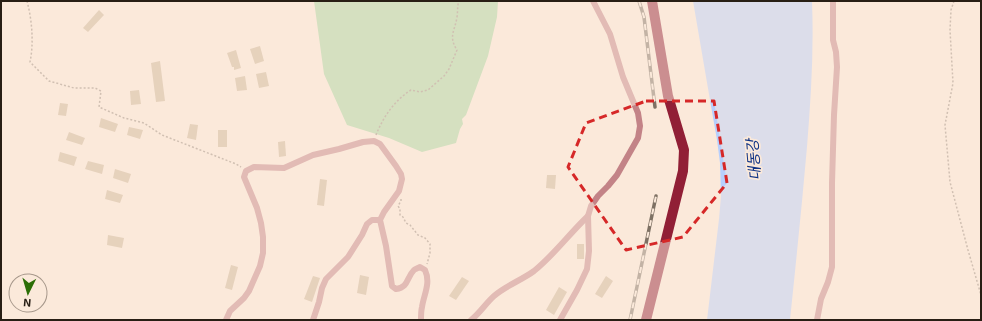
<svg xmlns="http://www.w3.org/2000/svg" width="982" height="321" viewBox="0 0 982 321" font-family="'Exo 2','Noto Sans KR',sans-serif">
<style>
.green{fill:#a6d5a0}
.water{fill:#b7cffd}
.building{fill:#ccb598}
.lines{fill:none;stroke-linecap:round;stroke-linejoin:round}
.path{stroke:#9d8e81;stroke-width:1.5;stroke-dasharray:2 2;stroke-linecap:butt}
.minor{stroke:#c38387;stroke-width:6}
.primary{stroke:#911f36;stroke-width:10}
.rail-casing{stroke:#7e7164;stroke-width:3.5}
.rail{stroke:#fbe9da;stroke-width:2;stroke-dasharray:6;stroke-linecap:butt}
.marked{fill:none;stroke:#d62828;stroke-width:3;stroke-dasharray:8 5;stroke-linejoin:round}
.labels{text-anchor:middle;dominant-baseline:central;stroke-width:3.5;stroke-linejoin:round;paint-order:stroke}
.water-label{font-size:15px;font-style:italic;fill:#0e3285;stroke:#fbe9da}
</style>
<rect width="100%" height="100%" fill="#fbe9da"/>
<path class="green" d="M314 1H498L497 17 488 56 466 115 462 119 463 124 460 129 456 143 422 152 389 138 347 125 324 74Z"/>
<path class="water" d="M693 1H812C814 50 811 98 807 147 802 205 796 262 790 320H707L719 219 721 196 720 163 717 140 711 106Z"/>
<g class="building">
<path d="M99 10 104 15 88 32 83 28Z"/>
<path d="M260 46 264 61 255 64 250 49Z"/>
<path d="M236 50 241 68 234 70V67H232L227 53Z"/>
<path d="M160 61 165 101 156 102 151 63Z"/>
<path d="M266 72 269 86 259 88 256 74Z"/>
<path d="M245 76 247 90 237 91 235 78Z"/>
<path d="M139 90 141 104 131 105 130 91Z"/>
<path d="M60 103 68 104 66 116 58 115Z"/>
<path d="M101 118 118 124 115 132 99 127Z"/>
<path d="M190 124 198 125 196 140 187 138Z"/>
<path d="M129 127 143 130 140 139 127 135Z"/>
<rect x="218" y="130" width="9" height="17"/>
<path d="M69 132 85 138 82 145 66 140Z"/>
<path d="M285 141 286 156 279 157 278 142Z"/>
<path d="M60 152 77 157 74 166 58 161Z"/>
<path d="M88 161 104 165 102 174 85 169Z"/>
<path d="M115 169 131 174 128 183 113 178Z"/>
<path d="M547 175H556L555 189 546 188Z"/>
<path d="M320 179 327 180 324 206 317 205Z"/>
<path d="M107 190 123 195 120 203 105 199Z"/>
<path d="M108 235 124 238 122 248 107 245Z"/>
<rect x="577" y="244" width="7" height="15"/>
<path d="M231 265 238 267 232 290 225 288Z"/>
<path d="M360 275 369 277 366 295 357 293Z"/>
<path d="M313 276 320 278 312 302 304 299Z"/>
<path d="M606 276 613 281 602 298 595 294Z"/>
<path d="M462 277 469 281 456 300 449 296Z"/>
<path d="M559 287 567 292 554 315 546 310Z"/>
</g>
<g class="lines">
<g class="path">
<path d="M27 1C32 20 34 43 30 62L49 81 74 88H95L101 91 99 107 124 118 144 123 162 135 236 164 241 167"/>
<path d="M954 1 951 10 950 30 953 83 945 125 950 182 968 250 981 295"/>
<path d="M376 135C383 117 395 100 411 90L420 92 428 90 444 76 449 69 457 50C448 36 455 31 457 17 458 11 457 6 459 1"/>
<path d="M401 199V201L398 206 400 209V215L403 217 406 223 410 225 418 235 425 238 430 244V253L427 264"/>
</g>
<g class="minor">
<path d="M226 320 230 311 244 298 249 291 260 266 263 253V237L261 223 257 208 244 177 246 171 254 167 284 168 313 155 339 149 363 142 374 141 380 144 396 166 401 174 402 179 399 191 384 212 380 220 386 246 392 286 396 289C409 287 406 278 414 270 415 269 418 268 420 267L425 270C431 283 424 294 422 307 421 311 421 316 421 320"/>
<path d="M313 320 319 302 322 288 326 279 348 257 362 235 367 224 372 220H380"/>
<path d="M471 320C480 313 486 303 494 296 505 286 522 280 534 271 554 255 569 234 588 216"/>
<path d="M560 320 577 290 587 269 589 251 588 216 591 206 598 196 608 186 617 175 638 138 640 126 638 113 623 77 610 34 593 1"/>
<path d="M817 320 821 299 828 282 832 267V183L834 115 837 67 836 52 833 40V1"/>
</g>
<path class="primary" d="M646 320 683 171 684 150 668 96 652 1"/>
<g class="rail-casing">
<g id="rail">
<path d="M639 1 644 17 655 107"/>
<path d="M630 320 656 196"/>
</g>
</g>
<use href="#rail" class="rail"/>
</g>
<path d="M0 0H982V321H0ZM646 101H714L727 183 683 237 626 250 568 167 586 123Z" fill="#fbe9da" fill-opacity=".55" fill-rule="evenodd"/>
<path class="marked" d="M646 101H714L727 183 683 237 626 250 568 167 586 123Z"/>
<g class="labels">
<g class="water-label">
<text transform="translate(753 160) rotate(-95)">대동강</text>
</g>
</g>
<rect width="982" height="321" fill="none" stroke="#281e14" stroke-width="4"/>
<g transform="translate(28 293) rotate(185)"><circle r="19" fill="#fbe9da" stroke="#a7988b"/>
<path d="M0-3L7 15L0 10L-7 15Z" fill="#2c6e06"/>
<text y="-6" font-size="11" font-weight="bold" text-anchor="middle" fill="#281e14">N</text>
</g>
</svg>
